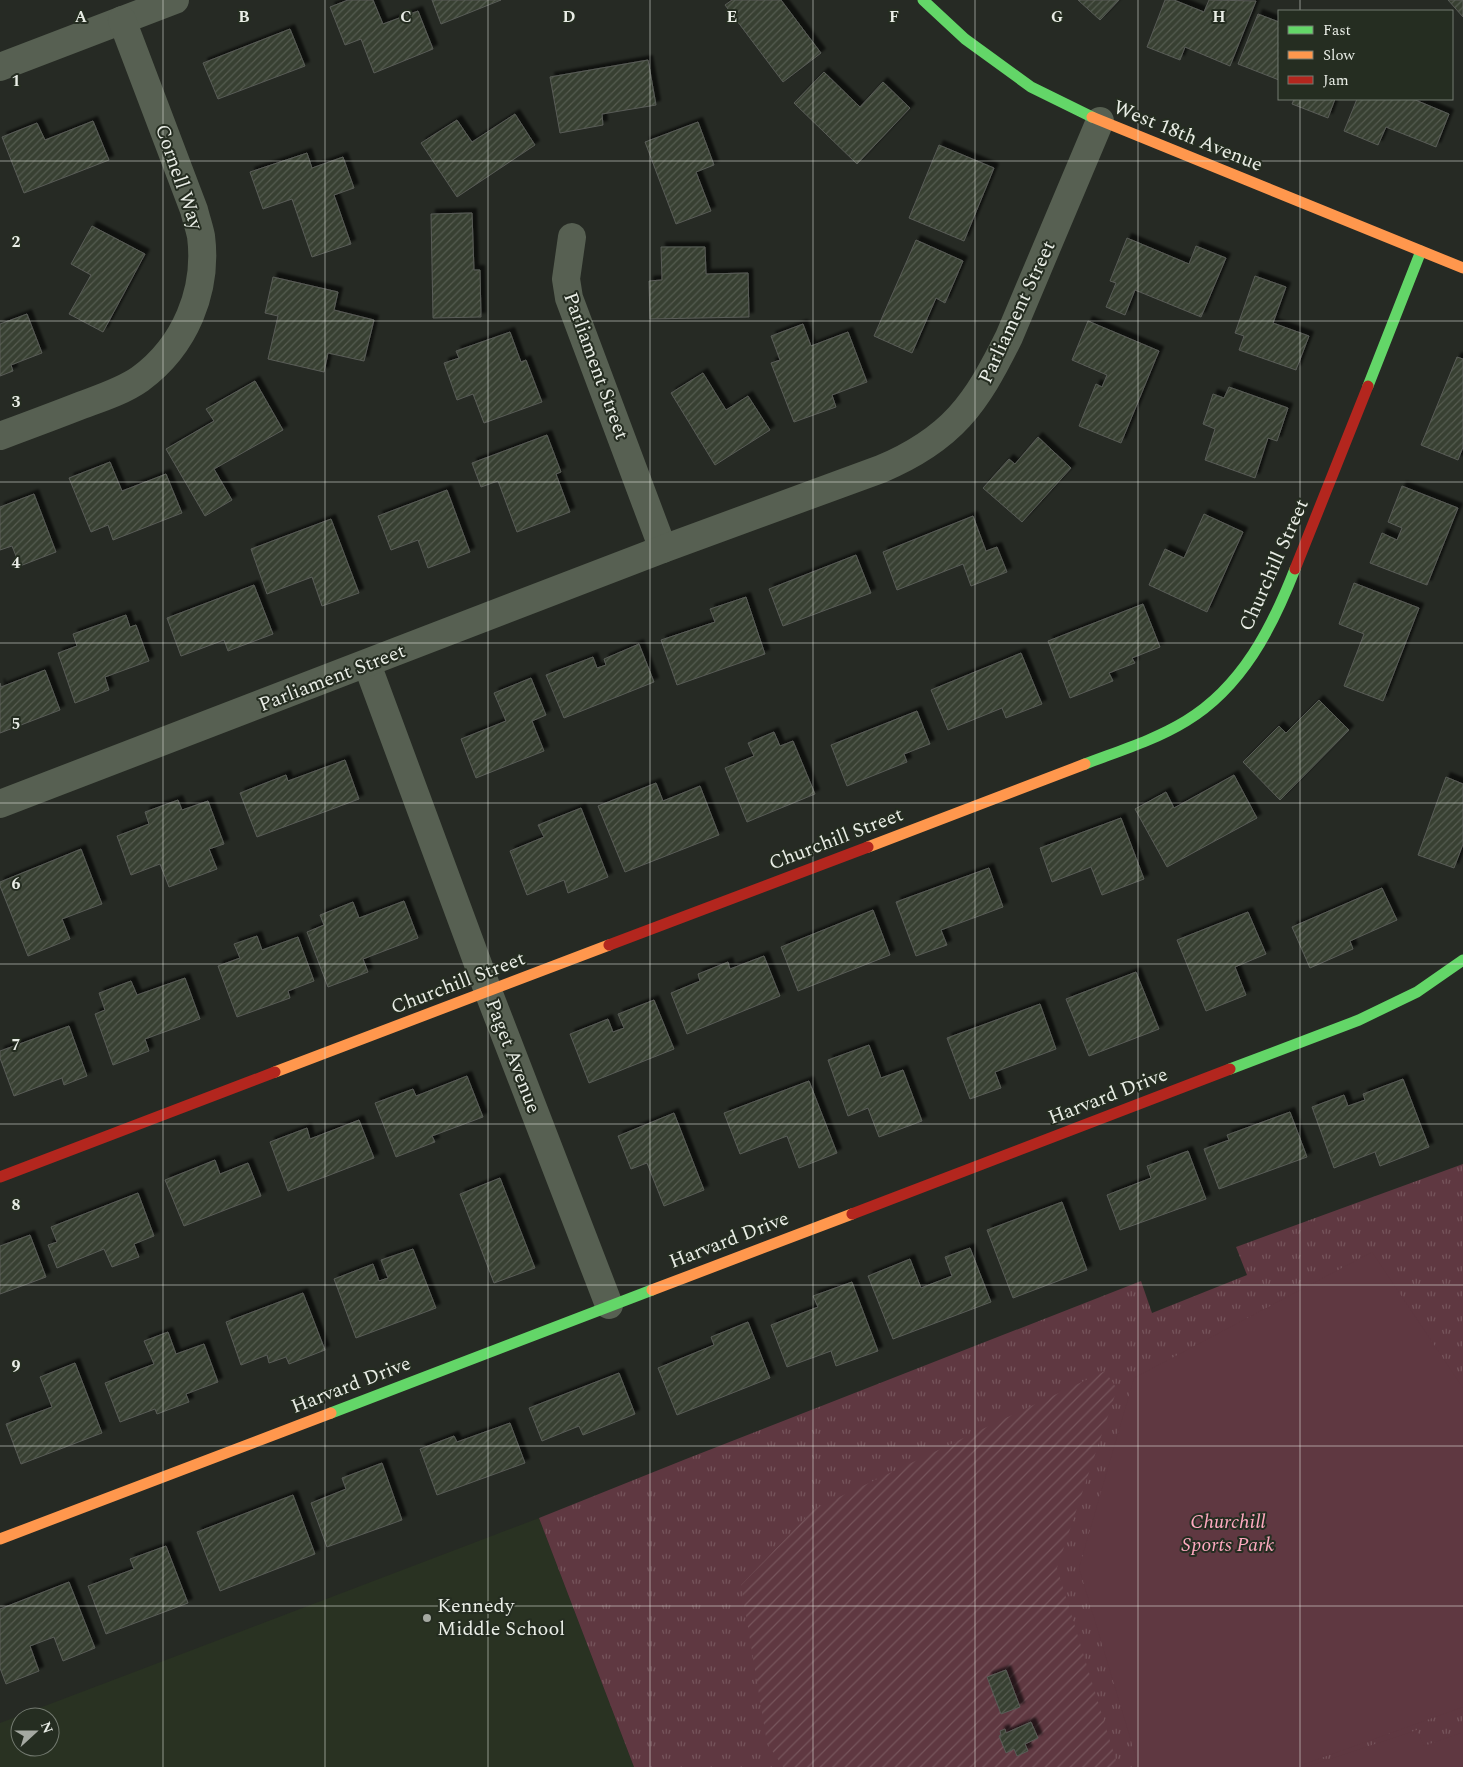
<svg xmlns="http://www.w3.org/2000/svg" width="1463" height="1767" viewBox="0 0 1463 1767" font-family="Spectral,serif">
<style>
.built{fill:#293222;fill-rule:evenodd}
.grass{fill:url(#grass-tufts)}
.garden{fill:url(#garden-furrows)}
.pitch{fill:#5f3841}
.building{fill:url(#building-hatch);stroke:#595c57;filter:url(#shadow)}
.lines{fill:none;stroke-linecap:round;stroke-linejoin:round}
.street{stroke:#576052;stroke-width:28}
.fast{stroke:#63d668;stroke-width:11}
.slow{stroke:#ff974d;stroke-width:11}
.jam{stroke:#b3261e;stroke-width:11}
.grid{fill:none;stroke:#e9ede6;stroke-width:1;stroke-opacity:0.55}
.poi-dot{fill:#a5a9a2;stroke:#252d21;stroke-width:2}
.labels{text-anchor:middle;dominant-baseline:central;stroke-width:4;stroke-linejoin:round;paint-order:stroke}
.street-label{font-size:20px;fill:#e9ede6;stroke:#252d21}
.park-label{font-size:20px;font-style:italic;fill:#feaac0;stroke:#252d21}
.poi-label{font-size:20px;fill:#e9ede6;stroke:#252d21;text-anchor:start}
.grid-label{font-size:16px;text-anchor:middle;font-weight:bold;fill:#e9ede6;stroke:#252d21;stroke-width:4;stroke-linejoin:round;paint-order:stroke}
</style>
<defs>
<pattern id="grass-tufts" width="24" height="20" patternUnits="userSpaceOnUse" patternTransform="scale(1.25)"><rect width="24" height="20" fill="#5f3841"/><path d="M3 7l-1-3M5 7V3M7 7l1-3M15 17l-1-3M17 17v-4M19 17l1-3" fill="none" stroke="#76555c"/></pattern>
<pattern id="garden-furrows" width="10" height="10" patternUnits="userSpaceOnUse" patternTransform="scale(1.25)"><rect width="10" height="10" fill="#5f3841"/><path d="M-1 1l2-2M0 10L10 0M9 11l2-2" fill="none" stroke="#76555c"/></pattern>
<pattern id="building-hatch" width="6" height="6" patternUnits="userSpaceOnUse" patternTransform="scale(1.25)"><rect width="6" height="6" fill="#384032"/><path d="M-1 1l2-2M0 6l6-6M5 7l2-2" fill="none" stroke="#555c50"/></pattern>
<filter id="shadow"><feDropShadow dx="4.5" dy="-4.5" stdDeviation="1" flood-color="#0009"/></filter>
</defs>
<rect width="100%" height="100%" fill="#262a24"/>
<path class="built" d="M539 1518 634 1767H0V1723ZM20 1717H50V1747H20Z"/>
<path class="grass" d="M1463 1164V1767H634L539 1518 686 1459 1141 1281 1152 1313 1247 1275 1236 1247Z"/>
<path class="garden" d="M1105 1371 1117 1389 1057 1568 1118 1767H783L767 1743 741 1585 814 1509Z"/>
<g class="pitch">
<path d="M1372 1252 1463 1388V1707L1296 1767H1139L1079 1568 1134 1378Z"/>
<path d="M1417 1730 1424 1746 1463 1732V1767H1306Z"/>
</g>
<g class="building">
<path d="M348 0H373L383 24 418 11 433 49 374 73 361 39 345 45 330 7Z"/>
<path d="M432 0H501L441 24Z"/>
<path d="M732 0H781L821 53 783 82 725 5Z"/>
<path d="M1078 0H1119L1100 20Z"/>
<path d="M1165 0H1174L1204 12 1209 0 1256 1 1230 66 1185 47 1180 60 1147 47Z"/>
<path d="M1448 0H1463V17Z"/>
<path d="M1258 14 1279 22V80L1238 64Z"/>
<path d="M290 29 305 66 218 99 203 63Z"/>
<path d="M648 60 656 105 602 114 603 125 560 133 550 77Z"/>
<path d="M824 72 860 107 883 82 910 108 857 164 794 103Z"/>
<path d="M1294 99H1335L1328 118 1292 104Z"/>
<path d="M1357 99H1413L1449 114 1436 147 1386 127 1378 145 1344 131Z"/>
<path d="M515 114 535 145 457 197 421 143 457 120 472 142Z"/>
<path d="M93 121 109 160 24 193 2 137 37 123 45 140Z"/>
<path d="M698 122 714 165 696 172 711 211 676 224 645 142Z"/>
<path d="M939 145 994 168 964 241 909 218Z"/>
<path d="M307 153 312 168 343 157 354 188 334 195 351 244 312 257 292 199 263 209 250 172Z"/>
<path d="M472 213 474 270H480L481 317 433 318 431 214Z"/>
<path d="M92 226 145 254 103 332 69 314 91 275 71 264Z"/>
<path d="M1127 238 1189 264 1196 246 1226 258 1201 317 1135 290 1125 315 1106 307 1116 283 1110 281Z"/>
<path d="M916 240 963 261 945 303 936 298 912 353 874 336Z"/>
<path d="M661 247H705L706 274 748 273 749 317 650 319 649 281 662 280Z"/>
<path d="M1255 276 1286 287 1273 323 1309 336 1296 370 1239 350 1244 336 1235 333Z"/>
<path d="M273 277 338 292 334 310 374 320 364 361 328 353 324 372 268 359 278 316 265 313Z"/>
<path d="M27 314 42 353 11 365 13 371 0 376V324Z"/>
<path d="M1088 321 1159 351 1121 443 1079 426 1096 384 1102 387 1107 375 1072 360Z"/>
<path d="M803 324 811 346 848 332 867 382 832 395 836 407 794 422 771 363 780 360 771 336Z"/>
<path d="M510 332 521 362 526 360 542 402 484 423 473 394 457 400 444 363 459 358 456 351Z"/>
<path d="M1457 357 1463 359V447L1458 460 1421 445Z"/>
<path d="M703 373 726 410 748 396 770 430 715 465 671 393Z"/>
<path d="M255 381 283 430 214 469 232 500 205 516 166 449 214 421 206 409Z"/>
<path d="M1229 387 1288 408 1277 441 1268 438 1255 478 1205 460 1215 429 1203 424 1213 394 1224 398Z"/>
<path d="M547 435 561 472 556 474 570 512 517 532 498 481 481 487 472 463Z"/>
<path d="M1038 437 1071 468 1022 522 983 488 1009 459 1015 464Z"/>
<path d="M110 462 122 491 166 474 182 513 113 540 108 525 91 532 69 478Z"/>
<path d="M1402 486 1458 508 1427 585 1370 563 1382 533 1397 540 1402 528 1388 522Z"/>
<path d="M447 490 470 552 428 568 418 540 391 550 378 516Z"/>
<path d="M34 494 56 552 20 566 12 546 0 550V507Z"/>
<path d="M1204 514 1243 532 1207 612 1149 585 1165 549 1184 558Z"/>
<path d="M973 516 986 551 997 547 1007 572 971 586 963 564 897 590 883 552Z"/>
<path d="M331 519 359 593 322 606 312 577 267 594 251 549Z"/>
<path d="M856 555 871 593 783 626 769 589Z"/>
<path d="M1354 583 1419 608 1383 701 1344 686 1364 634 1339 624Z"/>
<path d="M254 585 273 634 228 651 224 640 181 656 167 618Z"/>
<path d="M746 597 765 654 677 685 661 640 715 622 710 609Z"/>
<path d="M1143 604 1160 647 1132 658 1135 663 1109 673 1113 681 1070 698 1048 641Z"/>
<path d="M126 615 130 627 136 625 149 661 105 677 109 690 75 703 58 653 77 646 73 634Z"/>
<path d="M639 644 654 682 564 718 546 675 593 657 597 668 606 665 604 659Z"/>
<path d="M1021 653 1042 704 1006 718 1002 708 948 730 931 690Z"/>
<path d="M45 670 60 710 0 733V683L1 687Z"/>
<path d="M531 678 546 715 532 721 544 751 476 778 461 739 506 721 494 693Z"/>
<path d="M1319 700 1349 730 1280 800 1243 762 1279 726 1286 733Z"/>
<path d="M917 711 930 744 904 754 907 762 847 786 831 745Z"/>
<path d="M774 732 780 746 793 741 815 794 747 822 725 768 754 756 748 743Z"/>
<path d="M345 760 359 799 257 837 240 793 286 775 288 781Z"/>
<path d="M1234 775 1257 818 1167 867 1135 809 1166 792 1174 808Z"/>
<path d="M1446 777 1463 784V844L1454 868 1418 855Z"/>
<path d="M656 783 663 801 700 786 719 835 625 872 598 806Z"/>
<path d="M178 800 182 810 208 801 224 844 209 849 217 869 169 887 160 864 131 875 117 836 149 824 145 812Z"/>
<path d="M581 808 608 877 568 893 564 880 527 895 510 851 544 837 538 825Z"/>
<path d="M1121 818 1144 879 1102 895 1091 867 1052 882 1040 848Z"/>
<path d="M81 849 102 904 62 919 70 939 28 956 0 886V882Z"/>
<path d="M989 868 1003 907 941 930 947 945 916 956 896 902Z"/>
<path d="M1382 888 1397 920 1350 941 1353 949 1310 968 1292 927Z"/>
<path d="M404 901 418 938 363 959 368 972 328 987 307 932 324 925 320 915 353 902 359 918Z"/>
<path d="M873 910 890 955 798 991 781 947Z"/>
<path d="M1248 912 1266 954 1235 967 1246 995 1206 1011 1177 940Z"/>
<path d="M257 936 262 950 298 937 314 981 288 991 290 998 237 1017 218 966 240 958 234 944Z"/>
<path d="M764 956 780 996 687 1034 671 993 700 981 698 974 728 962 730 969Z"/>
<path d="M1136 972 1159 1029 1089 1056 1066 999Z"/>
<path d="M185 978 200 1019 145 1039 149 1051 113 1065 95 1014 105 1010 99 993 131 981 137 995Z"/>
<path d="M654 1000 674 1049 589 1083 570 1034 608 1019 613 1032 624 1028 618 1014Z"/>
<path d="M1040 1004 1056 1049 995 1072 1001 1088 970 1099 947 1038Z"/>
<path d="M69 1026 87 1076 64 1085 62 1078 14 1096 0 1058V1051Z"/>
<path d="M869 1045 881 1078 903 1070 922 1121 879 1137 868 1108 848 1116 828 1060Z"/>
<path d="M467 1076 483 1117 432 1136 435 1142 396 1157 375 1103 413 1089 416 1096Z"/>
<path d="M1403 1079 1429 1147 1380 1166 1375 1152 1334 1168 1312 1107 1344 1095 1348 1106 1365 1100 1363 1094Z"/>
<path d="M809 1081 837 1153 799 1168 787 1136 740 1154 724 1113Z"/>
<path d="M1290 1112 1307 1157 1219 1189 1204 1149 1229 1140 1227 1135Z"/>
<path d="M674 1113 704 1190 664 1206 647 1163 631 1169 618 1136Z"/>
<path d="M359 1120 374 1158 288 1191 270 1142 307 1128 310 1139Z"/>
<path d="M1188 1151 1206 1199 1120 1230 1107 1195 1151 1178 1147 1166Z"/>
<path d="M215 1160 220 1174 248 1163 261 1196 184 1226 165 1180Z"/>
<path d="M500 1178 535 1268 494 1283 460 1194Z"/>
<path d="M138 1193 154 1236 134 1244 139 1257 112 1267 104 1249 57 1268 48 1245 57 1242 51 1227Z"/>
<path d="M1062 1202 1087 1270 1013 1298 987 1230Z"/>
<path d="M30 1235 46 1277 0 1294V1246Z"/>
<path d="M970 1248 991 1302 893 1339 868 1276 910 1259 921 1288 952 1276 945 1257Z"/>
<path d="M413 1249 436 1308 356 1338 334 1279 373 1264 379 1281 388 1278 381 1260Z"/>
<path d="M852 1282 878 1351 836 1366 831 1351 787 1367 771 1325 818 1307 813 1296Z"/>
<path d="M303 1293 325 1350 289 1364 286 1357 269 1363 267 1355 241 1365 226 1322Z"/>
<path d="M748 1322 770 1378 677 1415 658 1368 714 1345 711 1337Z"/>
<path d="M168 1332 176 1354 204 1344 218 1382 186 1394 189 1402 157 1414 155 1409 120 1422 105 1383 154 1364 144 1341Z"/>
<path d="M75 1363 102 1433 21 1464 6 1424 52 1407 40 1377Z"/>
<path d="M619 1373 635 1414 583 1435 579 1426 542 1441 529 1408Z"/>
<path d="M510 1423 525 1463 437 1495 420 1449 454 1436 457 1442Z"/>
<path d="M382 1463 402 1520 327 1547 311 1503 346 1489 342 1478Z"/>
<path d="M293 1495 315 1554 220 1591 197 1532Z"/>
<path d="M166 1546 188 1603 106 1634 88 1586 134 1569 130 1559Z"/>
<path d="M69 1582 95 1648 63 1661 54 1637 30 1646 39 1671 6 1684 0 1668V1609Z"/>
<path d="M1006 1670 1020 1707 1001 1714 987 1677Z"/>
<path d="M1031 1722 1038 1738 1025 1744 1028 1751 1017 1756 1014 1749 1006 1753 999 1736 1001 1735 1000 1731 1005 1729 1006 1733Z"/>
</g>
<g class="lines">
<g class="street">
<path d="M0 67 175 0"/>
<path d="M572 237 566 279 569 298 663 549"/>
<path d="M0 436C27 426 54 416 82 405 101 398 123 391 140 379 185 346 208 291 201 236 199 227 196 218 194 210L122 20"/>
<path d="M367 664 488 991 609 1305"/>
<path d="M0 804 663 549 881 469C952 439 976 404 1009 337L1100 121"/>
</g>
<g class="fast">
<path d="M923 0 965 39 1031 87 1092 117"/>
<path d="M1368 386 1421 251"/>
<path d="M1085 764C1119 751 1155 740 1186 721 1242 687 1272 628 1295 569"/>
<path d="M1230 1069 1359 1020 1417 992 1463 960"/>
<path d="M331 1413 652 1290"/>
</g>
<g class="slow">
<path d="M1092 117 1463 268"/>
<path d="M868 847 1085 764"/>
<path d="M275 1072 609 945"/>
<path d="M652 1290 852 1214"/>
<path d="M0 1539 331 1413"/>
</g>
<g class="jam">
<path d="M1295 569 1368 386"/>
<path d="M609 945 868 847"/>
<path d="M0 1177 275 1072"/>
<path d="M852 1214 1230 1069"/>
</g>
</g>
<path class="grid" d="M163 0V1767M325 0V1767M488 0V1767M650 0V1767M813 0V1767M975 0V1767M1138 0V1767M1300 0V11M1300 99V1767M0 161H1463M0 321H1463M0 482H1463M0 643H1463M0 803H1463M0 964H1463M0 1124H1463M0 1285H1463M0 1446H1463M0 1606H1463"/>
<circle class="poi-dot" cx="427" cy="1618" r="5"/>
<g class="labels">
<g class="street-label">
<text transform="translate(1188 136) rotate(22)">West 18th Avenue</text>
<text transform="translate(179 177) rotate(71)">Cornell Way</text>
<text transform="translate(1017 312) rotate(-65)">Parliament Street</text>
<text transform="translate(596 366) rotate(70)">Parliament Street</text>
<text transform="translate(1274 565) rotate(-66)">Churchill Street</text>
<text transform="translate(332 678) rotate(-21)">Parliament Street</text>
<text transform="translate(836 839) rotate(-21)">Churchill Street</text>
<text transform="translate(458 983) rotate(-21)">Churchill Street</text>
<text transform="translate(513 1056) rotate(69)">Paget Avenue</text>
<text transform="translate(1108 1096) rotate(-21)">Harvard Drive</text>
<text transform="translate(729 1240) rotate(-21)">Harvard Drive</text>
<text transform="translate(351 1385) rotate(-21)">Harvard Drive</text>
</g>
<g class="park-label">
<text x="1228" y="1522">Churchill<tspan x="1228" dy="23">Sports Park</tspan></text>
</g>
<g class="poi-label">
<text x="437" y="1606">Kennedy<tspan x="437" dy="23">Middle School</tspan></text>
</g>
</g>
<g class="grid-label">
<text x="81" y="22">A</text>
<text x="244" y="22">B</text>
<text x="406" y="22">C</text>
<text x="569" y="22">D</text>
<text x="732" y="22">E</text>
<text x="894" y="22">F</text>
<text x="1057" y="22">G</text>
<text x="1219" y="22">H</text>
<text x="16" y="86">1</text>
<text x="16" y="247">2</text>
<text x="16" y="407">3</text>
<text x="16" y="568">4</text>
<text x="16" y="729">5</text>
<text x="16" y="889">6</text>
<text x="16" y="1050">7</text>
<text x="16" y="1210">8</text>
<text x="16" y="1371">9</text>
</g>
<rect x="1278" y="10" width="175" height="90" fill="#252d21" stroke="#737a70"/>
<rect x="1288" y="26" width="25" height="8" fill="#63d668" stroke="#737a70"/>
<text x="1323" y="35" font-size="15" fill="#e9ede6">Fast</text>
<rect x="1288" y="51" width="25" height="8" fill="#ff974d" stroke="#737a70"/>
<text x="1323" y="60" font-size="15" fill="#e9ede6">Slow</text>
<rect x="1288" y="76" width="25" height="8" fill="#b3261e" stroke="#737a70"/>
<text x="1323" y="85" font-size="15" fill="#e9ede6">Jam</text>
<g transform="translate(35 1732) rotate(69)"><circle r="24" fill="#252d21" stroke="#737a70"/>
<path d="M0-4L9 19L0 12L-9 19Z" fill="#a5a9a2"/>
<text y="-8" font-size="14" font-weight="bold" text-anchor="middle" fill="#e9ede6">N</text>
</g>
</svg>
